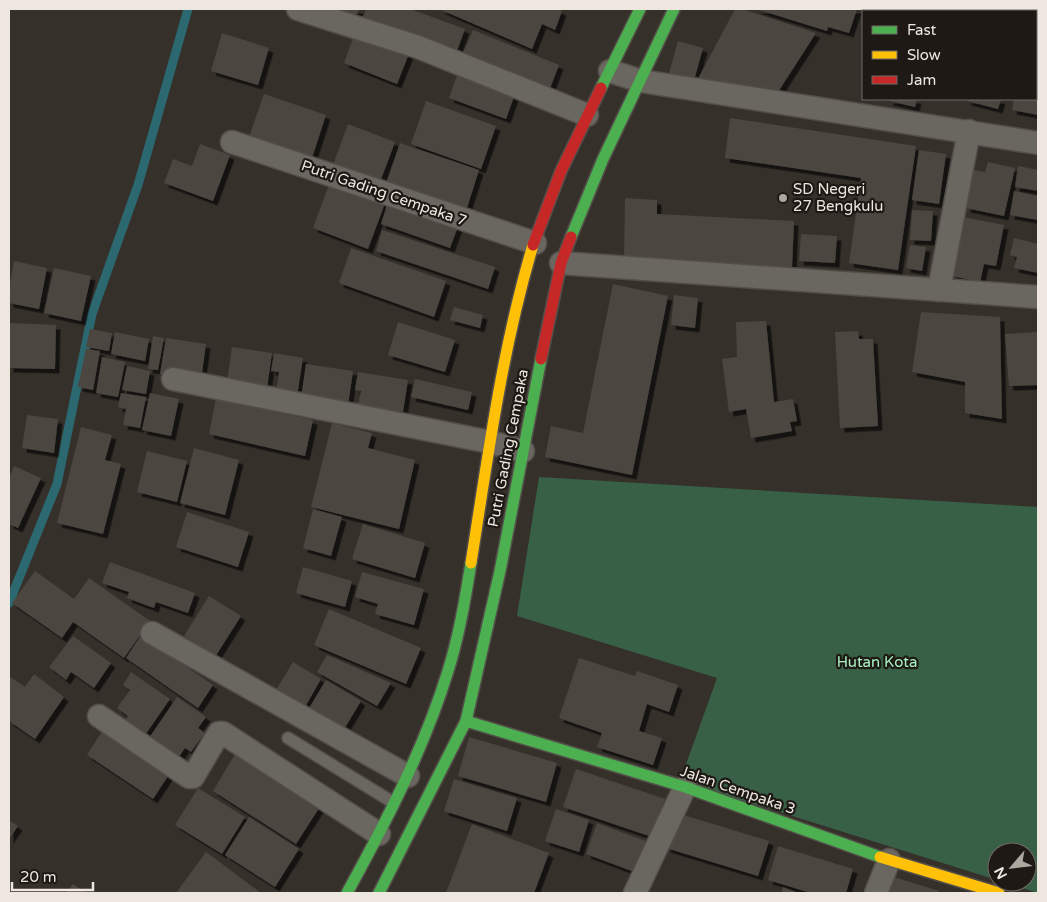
<svg xmlns="http://www.w3.org/2000/svg" width="1047" height="902" viewBox="0 0 1047 902" font-family="'Varela Round',sans-serif">
<style>
.forest{fill:#386047}
.lines{fill:none;stroke-linecap:round;stroke-linejoin:round}
.stream{stroke:#2c686f;stroke-width:9}
.building{fill:#4b4641;filter:url(#shadow)}
.lane-casing{stroke:#534e49;stroke-width:14}
.street-casing{stroke:#534e49;stroke-width:25}
.fast-casing{stroke:#534e49;stroke-width:14}
.slow-casing{stroke:#534e49;stroke-width:14}
.jam-casing{stroke:#534e49;stroke-width:14}
.lane{stroke:#6a6660;stroke-width:11}
.street{stroke:#6a6660;stroke-width:22}
.fast{stroke:#4caf50;stroke-width:11}
.slow{stroke:#ffc107;stroke-width:11}
.jam{stroke:#c62828;stroke-width:11}
.poi-dot{fill:#ada7a0;stroke:#1e1914;stroke-width:2}
.labels{text-anchor:middle;dominant-baseline:central;stroke-width:4.5;stroke-linejoin:round;paint-order:stroke}
.poi-label{font-size:15px;fill:#ede7e0;stroke:#1e1914;text-anchor:start}
.street-label{font-size:15px;fill:#ede7e0;stroke:#1e1914}
.park-label{font-size:15px;fill:#a9f3c4;stroke:#1e1914}
</style>
<defs>
<filter id="shadow"><feDropShadow dx="4.5" dy="4.5" stdDeviation="0" flood-color="#0009"/></filter>
</defs>
<rect width="100%" height="100%" fill="#35302a"/>
<path class="forest" d="M539 477 1038 507V893L1004 882H1027V852H997V880L680 781 717 678 517 616Z"/>
<g class="lines">
<path class="stream" d="M9 603 57 484 92 314 138 185 188 9"/>
</g>
<g class="building">
<path d="M318 9H359L354 22Z"/>
<path d="M366 9H410L465 29 455 56 362 21Z"/>
<path d="M439 9H557L562 11 555 30 542 24 532 49Z"/>
<path d="M735 9H742L816 33 778 92 698 79Z"/>
<path d="M756 9H857L849 33 828 27 827 31Z"/>
<path d="M930 9H974L973 11H930Z"/>
<rect x="985" y="9" width="41" height="2"/>
<path d="M1032 9H1038V115L1012 110 1014 99H1036V11H1032Z"/>
<path d="M356 30 410 51 397 84 344 63Z"/>
<path d="M473 30 559 65 549 91 462 55Z"/>
<path d="M222 33 269 48 258 85 211 71Z"/>
<path d="M678 41 703 48 693 84 668 77Z"/>
<path d="M459 70 516 91 506 119 449 98Z"/>
<path d="M264 94 326 115 312 158 249 137Z"/>
<path d="M889 99H917L915 107 889 101Z"/>
<path d="M967 99H1001L998 109 967 101Z"/>
<path d="M426 101 496 126 481 169 411 144Z"/>
<path d="M730 118 916 146 898 270 849 263 861 178 725 158Z"/>
<path d="M348 124 395 142 380 182 333 165Z"/>
<path d="M400 143 479 170 466 211 386 184Z"/>
<path d="M200 144 230 155 213 201 164 183 173 159 192 166Z"/>
<path d="M919 150 946 154 939 204 912 200Z"/>
<path d="M988 162 1015 168 1004 216 966 208 974 170 985 172Z"/>
<path d="M1018 166 1038 170V191L1015 187Z"/>
<path d="M330 182 385 203 368 249 313 228Z"/>
<path d="M1014 191 1038 196V220L1010 215Z"/>
<path d="M390 196 460 221 450 248 381 224Z"/>
<path d="M625 198 657 200V214L794 221 792 268 624 259Z"/>
<path d="M912 210 933 211 931 241 910 240Z"/>
<path d="M963 217 1004 225 996 266 984 264 980 282 952 276Z"/>
<path d="M382 230 495 267 488 289 376 251Z"/>
<path d="M801 234 837 236 835 263 799 261Z"/>
<path d="M1014 238 1038 244V273L1014 268 1017 257 1010 255Z"/>
<path d="M910 245 926 247 922 271 906 268Z"/>
<path d="M351 248 446 281 434 317 339 283Z"/>
<path d="M14 261 47 268 39 309 9 303V289Z"/>
<path d="M54 268 91 276 81 321 44 313Z"/>
<path d="M613 284 668 296 632 475 545 457 551 426 583 433Z"/>
<path d="M674 295 698 298 695 328 671 325Z"/>
<path d="M454 307 483 315 480 328 450 320Z"/>
<path d="M921 312 1000 317 1002 419 965 413V382L912 372Z"/>
<path d="M766 321 774 402 793 399 797 421 790 422 792 431 751 438 746 409 729 412 722 359 737 357 736 322Z"/>
<path d="M398 322 455 340 445 372 388 355Z"/>
<path d="M9 323 56 325 55 369 9 368Z"/>
<path d="M90 329 112 333 109 351 86 347Z"/>
<path d="M858 331 859 339H873L878 426 840 428 835 332Z"/>
<path d="M115 332 149 339 145 361 111 354Z"/>
<path d="M1038 332V385L1009 386 1005 334Z"/>
<path d="M153 336 164 338 158 370 148 369Z"/>
<path d="M166 338 206 344 201 380 160 374Z"/>
<path d="M232 347 272 353 267 388 227 382Z"/>
<path d="M86 349 100 351 93 390 78 387Z"/>
<path d="M274 353 303 358 297 396 276 394 279 372 271 371Z"/>
<path d="M102 357 125 362 118 397 96 393Z"/>
<path d="M306 364 353 371 348 405 301 398Z"/>
<path d="M127 366 150 371 146 394 122 390Z"/>
<path d="M358 372 408 380 403 412 358 405 361 391 355 390Z"/>
<path d="M415 379 472 392 468 410 411 397Z"/>
<path d="M121 393 146 397 140 428 123 425 126 409 118 407Z"/>
<path d="M150 393 179 399 171 436 142 430Z"/>
<path d="M216 398 313 420 305 456 209 434Z"/>
<path d="M27 415 58 419 54 453 22 448Z"/>
<path d="M332 423 372 433 368 448 415 460 399 529 311 507Z"/>
<path d="M81 427 112 435 105 460 121 464 103 534 57 523Z"/>
<path d="M194 448 239 460 225 515 180 503Z"/>
<path d="M147 451 187 461 177 502 137 492Z"/>
<path d="M14 466 41 478 18 528 9 524V478Z"/>
<path d="M313 509 342 517 331 556 303 548Z"/>
<path d="M187 512 249 532 238 567 176 547Z"/>
<path d="M363 524 425 543 415 578 352 559Z"/>
<path d="M110 562 195 593 188 613 156 602 154 608 127 598 129 592 102 583Z"/>
<path d="M303 567 352 581 345 607 296 593Z"/>
<path d="M35 571 74 599 89 578 150 621 124 658 73 622 62 638 12 603Z"/>
<path d="M362 572 424 589 414 625 375 614 378 604 355 597Z"/>
<path d="M209 596 241 616 215 657 184 636Z"/>
<path d="M329 609 421 648 406 684 314 645Z"/>
<path d="M141 635 213 685 198 708 126 658Z"/>
<path d="M73 636 111 663 94 688 71 672 66 680 49 667Z"/>
<path d="M327 655 391 683 377 706 317 672Z"/>
<path d="M579 658 635 676 637 671 678 685 669 712 647 704 639 731 662 738 653 765 597 747 602 733 559 718Z"/>
<path d="M293 662 321 679 305 707 276 690Z"/>
<path d="M131 672 170 699 143 738 123 724 128 716 117 708 130 690 123 685Z"/>
<path d="M34 674 64 697 35 739 9 721V676L25 687Z"/>
<path d="M326 680 361 701 343 731 308 710Z"/>
<path d="M177 697 206 717 198 728 205 733 191 752 185 748 176 761 147 741Z"/>
<path d="M104 728 170 773 153 799 87 755Z"/>
<path d="M469 737 557 763 546 802 458 776Z"/>
<path d="M238 749 323 802 296 844 213 791Z"/>
<path d="M576 769 665 799 652 837 563 807Z"/>
<path d="M454 779 517 798 507 831 444 811Z"/>
<path d="M198 788 245 817 222 854 175 825Z"/>
<path d="M556 809 589 820 579 852 545 841Z"/>
<path d="M677 813 769 841 758 876 666 848Z"/>
<path d="M249 817 299 849 275 887 225 855Z"/>
<path d="M9 820 18 826 9 839Z"/>
<path d="M597 823 648 842 637 873 586 854Z"/>
<path d="M472 824 549 853 534 893H446Z"/>
<path d="M778 846 853 869 846 893H811L768 880Z"/>
<path d="M206 852 261 893H176Z"/>
<path d="M894 877 939 891 938 893H889Z"/>
<path d="M73 884 86 893H66Z"/>
<path d="M783 887 798 893H781Z"/>
</g>
<g class="lines">
<g class="lane-casing">
<path id="lane" d="M288 738 394 803"/>
</g>
<g class="street-casing">
<g id="street">
<path d="M298 9 418 47 587 115"/>
<path d="M610 71 641 81 1038 143"/>
<path d="M232 142 535 243"/>
<path d="M561 263 1038 297"/>
<path d="M939 290 969 131"/>
<path d="M173 379 490 442 523 451"/>
<path d="M152 633 408 776"/>
<path d="M99 716 189 777H193L219 733H223L379 834"/>
<path d="M635 893 685 787"/>
<path d="M876 893 889 860"/>
</g>
</g>
<g class="fast-casing">
<g id="fast">
<path d="M601 88 640 9"/>
<path d="M571 237 603 159 674 9"/>
<path d="M466 721 685 787 880 857"/>
<path d="M347 893C386 822 424 749 448 671 459 636 465 600 471 563"/>
<path d="M379 893 466 721 500 571 541 359"/>
</g>
</g>
<g class="slow-casing">
<g id="slow">
<path d="M471 563C488 456 502 349 533 245"/>
<path d="M880 857 999 893"/>
</g>
</g>
<g class="jam-casing">
<g id="jam">
<path d="M533 245 561 171 601 88"/>
<path d="M541 359 561 263 571 237"/>
</g>
</g>
<use href="#lane" class="lane"/>
<use href="#street" class="street"/>
<use href="#fast" class="fast"/>
<use href="#slow" class="slow"/>
<use href="#jam" class="jam"/>
</g>
<circle class="poi-dot" cx="783" cy="198" r="5"/>
<g class="labels">
<g class="poi-label">
<text x="793" y="189">SD Negeri<tspan x="793" dy="17">27 Bengkulu</tspan></text>
</g>
<g class="street-label">
<text transform="translate(384 193) rotate(19)">Putri Gading Cempaka 7</text>
<text transform="translate(508 448) rotate(-79)">Putri Gading Cempaka</text>
<text transform="translate(738 790) rotate(19)">Jalan Cempaka 3</text>
</g>
<g class="park-label">
<text x="877" y="662">Hutan Kota</text>
</g>
</g>
<rect width="1047" height="902" fill="none" stroke="#ede7e0" stroke-width="20"/>
<rect x="862" y="10" width="175" height="90" fill="#1e1914" stroke="#716b66"/>
<rect x="872" y="26" width="25" height="8" fill="#4caf50" stroke="#716b66"/>
<text x="907" y="35" font-size="15" fill="#ede7e0">Fast</text>
<rect x="872" y="51" width="25" height="8" fill="#ffc107" stroke="#716b66"/>
<text x="907" y="60" font-size="15" fill="#ede7e0">Slow</text>
<rect x="872" y="76" width="25" height="8" fill="#c62828" stroke="#716b66"/>
<text x="907" y="85" font-size="15" fill="#ede7e0">Jam</text>
<g transform="translate(1012 867) rotate(242)"><circle r="24" fill="#1e1914" stroke="#716b66"/>
<path d="M0-4L9 19L0 12L-9 19Z" fill="#ada7a0"/>
<text y="-8" font-size="14" font-weight="bold" text-anchor="middle" fill="#ede7e0">N</text>
</g>
<path d="M12 882v8h81v-8" fill="none" stroke="#ede7e0" stroke-width="2.5"/>
<text x="20" y="882" font-size="15" fill="#ede7e0" stroke="#1e1914" stroke-width="4" paint-order="stroke">20 m</text>
</svg>
